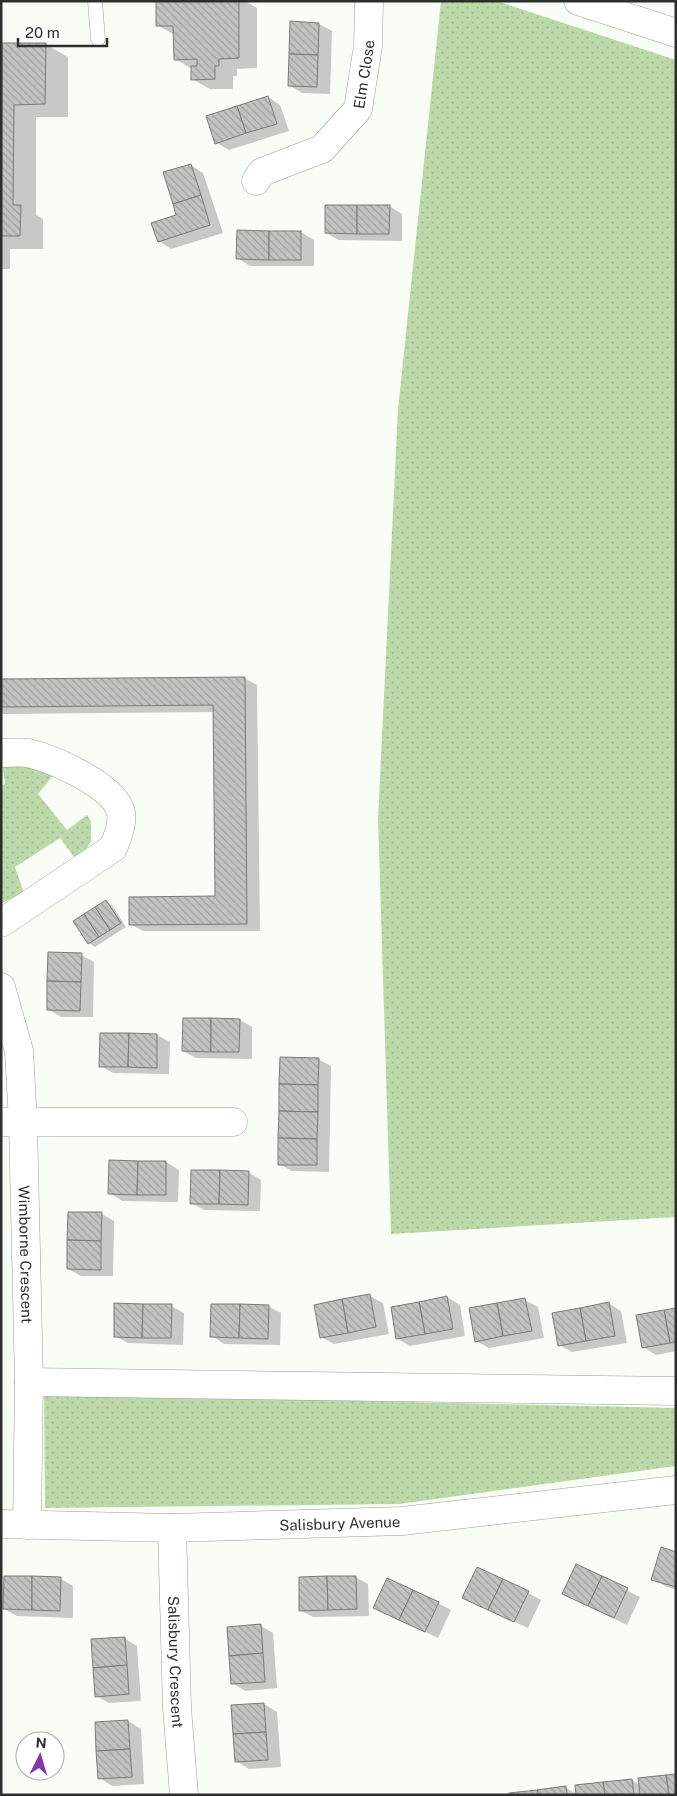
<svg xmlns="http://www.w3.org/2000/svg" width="677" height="1796" viewBox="0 0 677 1796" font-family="'Public Sans',sans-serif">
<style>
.grass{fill:url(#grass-dots)}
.shadow{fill:#0003}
.building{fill:url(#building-back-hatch);stroke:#787c76}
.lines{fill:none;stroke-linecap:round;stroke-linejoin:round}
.lane-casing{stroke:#9a9e97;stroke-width:15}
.street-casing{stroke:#9a9e97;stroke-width:29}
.secondary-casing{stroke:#9a9e97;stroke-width:29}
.lane{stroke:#fff;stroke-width:14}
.street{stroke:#fff;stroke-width:28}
.secondary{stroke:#fff;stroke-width:28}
.labels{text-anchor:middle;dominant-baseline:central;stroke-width:4;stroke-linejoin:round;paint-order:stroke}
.street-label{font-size:15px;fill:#2d2f2c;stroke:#fff}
</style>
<defs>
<pattern id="grass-dots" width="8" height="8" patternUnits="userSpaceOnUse" patternTransform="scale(1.25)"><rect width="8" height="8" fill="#bcdaa9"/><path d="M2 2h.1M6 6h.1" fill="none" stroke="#a2bb92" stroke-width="1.8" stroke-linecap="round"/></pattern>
<pattern id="building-back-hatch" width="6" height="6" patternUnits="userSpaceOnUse" patternTransform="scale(1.25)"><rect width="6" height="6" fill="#c1c5bf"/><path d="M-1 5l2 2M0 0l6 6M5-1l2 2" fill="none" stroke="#9da09b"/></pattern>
</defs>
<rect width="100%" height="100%" fill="#f8fdf6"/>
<g class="grass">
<path d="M441 1H497L676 60V1217L391 1234 378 819 398 409Z"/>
<path d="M2 760 55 773 38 794 67 830 87 815 91 821V842L77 861 60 838 15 867 24 893 1 903V786L5 784Z"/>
<path d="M44 1394 676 1408V1466L399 1504 45 1508Z"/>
</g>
<g class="shadow">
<path d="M157 1H245L257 8V68L237 69V76H233V89H210L192 79V69L175 59V35L157 25Z"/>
<path d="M319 24 332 31 330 94 302 93 289 85Z"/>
<path d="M45 44 68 57V117H36V215L43 219V249H10V269H1V50Z"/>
<path d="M268 97 280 105 289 131 229 150 217 143Z"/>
<path d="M191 165 203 173 223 233 171 249 159 241 178 215Z"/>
<path d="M389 206 402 214V241L339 240 326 233Z"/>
<path d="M238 232H301L314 240V266H250L238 258Z"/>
<path d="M244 678 257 685 260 931H143L130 924 216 897 214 712 1 714V681Z"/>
<path d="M106 902 112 905 126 927 95 947 89 943 75 922Z"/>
<path d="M81 955 94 962 93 1017H61L48 1009Z"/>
<path d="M240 1020 252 1027V1059L196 1058 183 1051Z"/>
<path d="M157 1035 170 1042 169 1074 113 1073 101 1066Z"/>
<path d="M318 1059 331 1066 329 1172 292 1171 279 1164Z"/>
<path d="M166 1162 179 1170 178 1202 122 1201 110 1193Z"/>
<path d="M248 1172 261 1180 260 1211 204 1210 192 1203Z"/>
<path d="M102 1214 114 1221 113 1276H81L68 1269Z"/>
<path d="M370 1296 383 1303 389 1334 334 1344 321 1337Z"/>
<path d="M447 1297 460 1305 465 1336 410 1346 398 1339Z"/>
<path d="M525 1300 538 1307 544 1338 489 1348 476 1341Z"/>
<path d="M608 1303 621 1311 627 1343 572 1352 559 1345Z"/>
<path d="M171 1306 184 1313 183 1345 128 1343 115 1336Z"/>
<path d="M268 1306 281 1313 280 1345 224 1344 212 1336Z"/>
<path d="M676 1309V1351L656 1355 643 1347Z"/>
<path d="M676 1553V1590L665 1586 653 1579Z"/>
<path d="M577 1565 640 1597 627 1625 563 1594Z"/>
<path d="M355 1577 368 1584 369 1616 313 1617 300 1610Z"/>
<path d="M61 1579 73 1586V1618L17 1616 4 1609Z"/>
<path d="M528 1593 541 1600 528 1628 477 1604Z"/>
<path d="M438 1603 451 1610 438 1638 374 1608Z"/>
<path d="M261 1626 273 1633 277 1688 245 1691 232 1683Z"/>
<path d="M124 1638 137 1646 141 1701 109 1703 96 1696Z"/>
<path d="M264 1704 277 1712 281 1767 249 1769 236 1761 232 1706Z"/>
<path d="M128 1721 141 1729 144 1784 112 1786 100 1778Z"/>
<path d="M632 1780 640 1785 676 1795H510L566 1788 577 1794Z"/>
</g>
<g class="building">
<path d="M156 1H239V58L219 59V66H215V79L191 80V66H197V59L174 60 173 26H156Z"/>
<path d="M290 21 319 23 318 55 289 54Z"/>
<path d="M2 43H46L45 104 14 105 13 205H21L20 236H1Z"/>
<path d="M289 54 318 55 317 87 288 86Z"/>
<path d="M268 96 277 124 246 133 237 106Z"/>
<path d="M237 106 246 133 215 144 206 116Z"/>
<path d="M191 164 201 195 173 204 163 172Z"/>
<path d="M201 195 210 225 158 242 151 223 176 215 173 204Z"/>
<path d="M325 205H357V234L325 233Z"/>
<path d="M357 205H390L389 234H357Z"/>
<path d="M237 230 269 231V260L236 259Z"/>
<rect x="269" y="231" width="32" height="29"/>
<path d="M245 677 247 924 129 925V897L215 896 213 705 1 707V679Z"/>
<path d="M106 900 121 923 110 930 95 907Z"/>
<path d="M95 907 110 930 99 937 84 914Z"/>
<path d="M84 914 99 937 88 944 73 921Z"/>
<path d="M48 952 82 953 81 982 47 981Z"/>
<path d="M47 981 81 982 80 1011 47 1010Z"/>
<path d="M183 1018H211V1052L182 1051Z"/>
<path d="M211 1018 240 1019 239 1052H211Z"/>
<path d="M100 1033H129L128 1067H99Z"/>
<path d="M129 1033 157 1034V1068L128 1067Z"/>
<path d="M280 1057 319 1058 318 1085 279 1084Z"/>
<path d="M279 1084 318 1085V1112L279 1111Z"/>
<path d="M279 1111 318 1112 317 1139 278 1138Z"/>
<path d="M278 1138 317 1139V1165H278Z"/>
<path d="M109 1160 138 1161 137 1195 108 1194Z"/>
<path d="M138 1161H166V1195H137Z"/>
<path d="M191 1170H220L219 1204H190Z"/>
<path d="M220 1170 249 1171 248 1205 219 1204Z"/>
<path d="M68 1212H102L101 1241 67 1240Z"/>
<path d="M67 1240 101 1241V1270L67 1269Z"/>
<path d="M370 1294 376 1327 348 1333 342 1299Z"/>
<path d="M447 1296 453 1329 425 1334 419 1302Z"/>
<path d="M525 1298 532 1331 503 1336 497 1303Z"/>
<path d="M342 1299 348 1333 320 1338 314 1305Z"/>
<path d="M419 1302 425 1334 396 1339 391 1307Z"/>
<path d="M609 1302 615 1336 586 1341 580 1308Z"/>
<path d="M114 1303 143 1304 142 1338 114 1337Z"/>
<path d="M497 1303 503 1336 475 1342 469 1308Z"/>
<path d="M143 1304H172L171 1338H142Z"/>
<path d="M211 1304H240L239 1338 210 1337Z"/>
<path d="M240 1304 269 1305 268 1339 239 1338Z"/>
<path d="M580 1308 586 1341 558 1346 552 1313Z"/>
<path d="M676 1308V1342L670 1343 664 1310Z"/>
<path d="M664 1310 670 1343 642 1348 636 1315Z"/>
<path d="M661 1547 676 1552V1587L651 1580Z"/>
<path d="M576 1564 602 1576 588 1606 562 1594Z"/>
<path d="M477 1567 503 1579 488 1610 462 1598Z"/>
<path d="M4 1576H32V1610L3 1609Z"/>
<path d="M32 1576 61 1577 60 1611 32 1610Z"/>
<path d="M327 1576 328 1610 299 1611V1577Z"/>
<path d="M327 1576H356L357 1609 328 1610Z"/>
<path d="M602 1576 628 1588 614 1618 588 1606Z"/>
<path d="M387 1578 413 1590 399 1620 373 1608Z"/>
<path d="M503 1579 529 1591 514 1622 488 1610Z"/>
<path d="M413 1590 439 1602 425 1632 399 1620Z"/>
<path d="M261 1624 263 1653 229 1656 227 1627Z"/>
<path d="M125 1637 127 1665 93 1668 91 1639Z"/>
<path d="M263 1653 265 1682 231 1684 229 1656Z"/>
<path d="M127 1665 129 1694 95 1697 93 1668Z"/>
<path d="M264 1703 266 1732 233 1734 231 1705Z"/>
<path d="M128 1720 130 1749 96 1751 95 1722Z"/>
<path d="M266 1732 268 1760 235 1762 233 1734Z"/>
<path d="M130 1749 132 1777 98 1779 96 1751Z"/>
<path d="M676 1774V1795H669L666 1775Z"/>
<path d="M666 1775 669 1795H640L638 1778Z"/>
<path d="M632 1779 634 1795H605L603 1782Z"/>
<path d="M603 1782 605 1795H576L575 1785Z"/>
<path d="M566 1786 567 1795H538L537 1790Z"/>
<path d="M537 1790 538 1795H509V1793Z"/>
</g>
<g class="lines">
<g class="lane-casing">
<path id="lane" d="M95 1 98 39"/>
</g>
<g class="street-casing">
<g id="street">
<path id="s1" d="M256 181 262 172 322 149 358 109 368 46 369 1"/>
<path d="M1 753C10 753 20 752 28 753 54 759 107 783 119 807 125 818 118 837 113 848L1 923"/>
<path id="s2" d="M1 987 19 1051 23 1122 29 1382 27 1525"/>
<path d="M1 1122H233"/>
<path d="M29 1382 676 1391"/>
<path id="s3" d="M1 1524 172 1528 402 1521 676 1490"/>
<path id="s4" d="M172 1528 177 1708 184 1795"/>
</g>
</g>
<g class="secondary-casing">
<path id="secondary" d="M578 1 676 33"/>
</g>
<use href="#lane" class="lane"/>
<use href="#street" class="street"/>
<use href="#secondary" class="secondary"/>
</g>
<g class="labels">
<g class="street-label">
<text stroke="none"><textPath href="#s1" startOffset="164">Elm Close</textPath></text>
<text stroke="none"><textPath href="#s2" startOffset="270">Wimborne Crescent</textPath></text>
<text stroke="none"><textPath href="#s3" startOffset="339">Salisbury Avenue</textPath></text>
<text stroke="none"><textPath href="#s4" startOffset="134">Salisbury Crescent</textPath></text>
</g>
</g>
<rect width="677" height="1796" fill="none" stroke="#2d2f2c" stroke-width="5"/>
<g transform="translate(40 1756) rotate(5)"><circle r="24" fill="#ffffff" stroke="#abacab"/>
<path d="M0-4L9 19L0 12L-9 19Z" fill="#8437a8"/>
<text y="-8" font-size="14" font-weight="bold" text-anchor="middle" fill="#2d2f2c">N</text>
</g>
<path d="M18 38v8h89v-8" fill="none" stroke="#2d2f2c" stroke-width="2.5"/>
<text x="25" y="38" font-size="15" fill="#2d2f2c" stroke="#ffffff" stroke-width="4" paint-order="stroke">20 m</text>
</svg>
